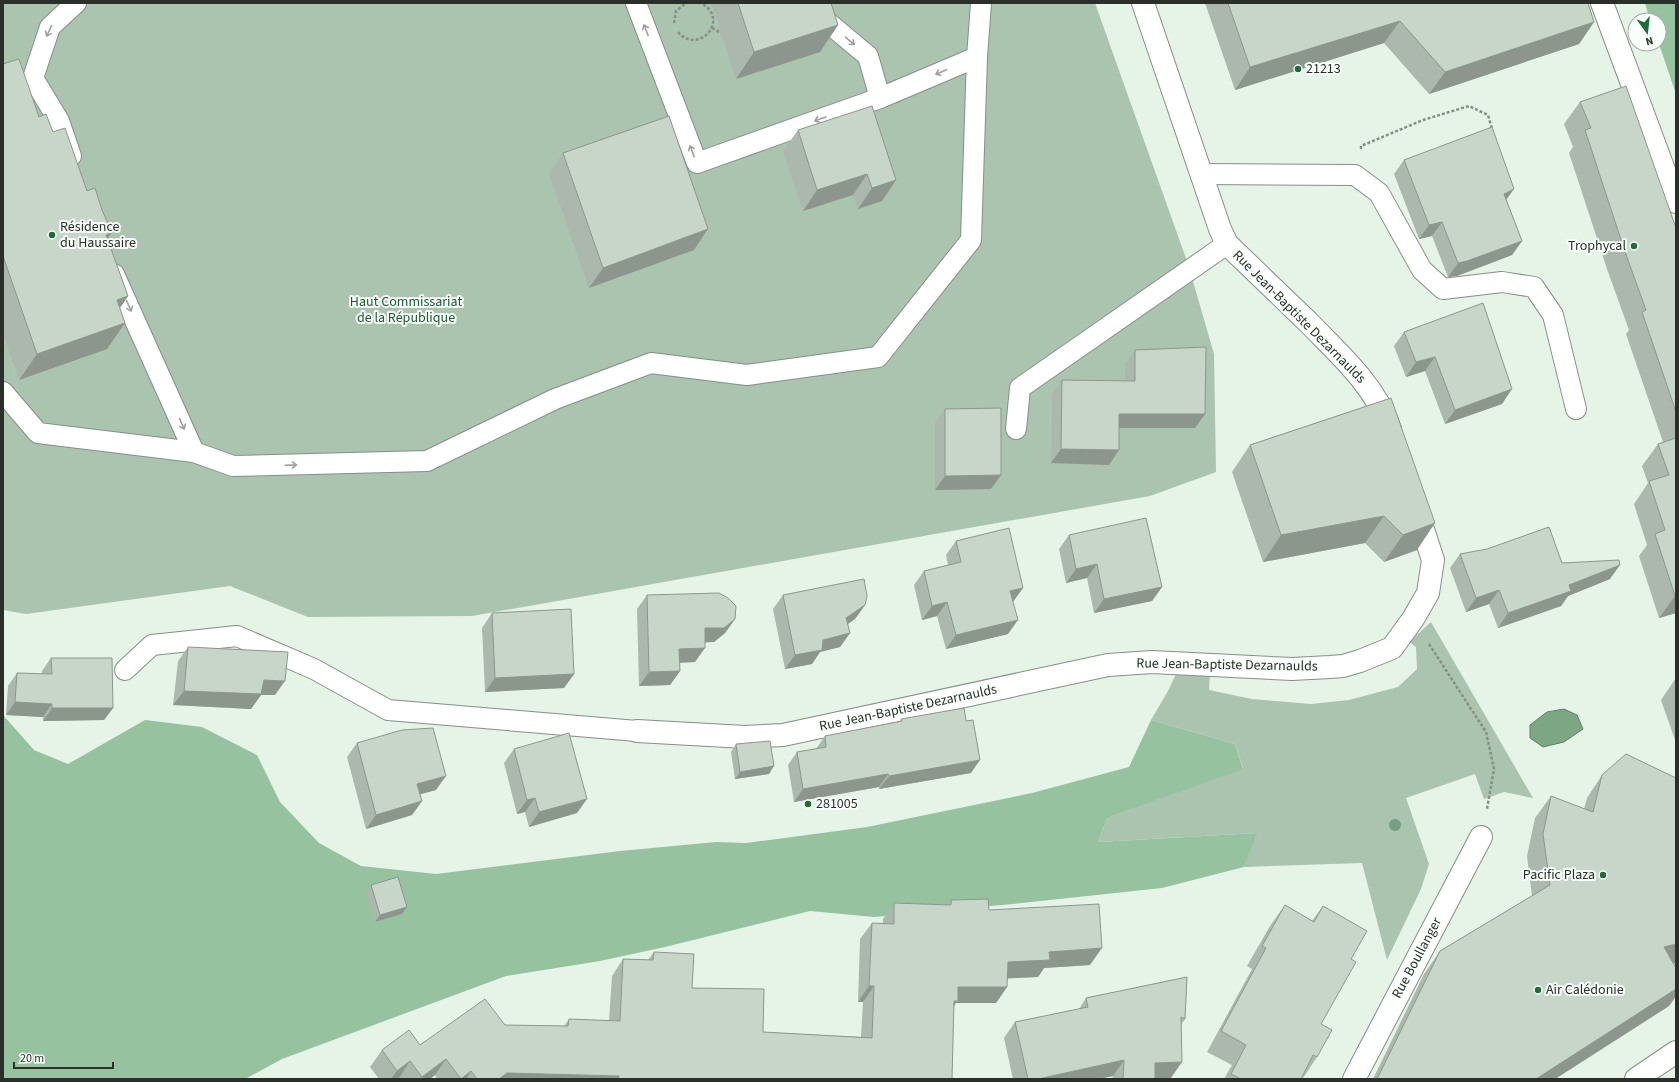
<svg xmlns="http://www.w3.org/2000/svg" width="1679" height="1082" viewBox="0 0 1679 1082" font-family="'Source Sans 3',sans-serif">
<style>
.green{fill:#aac4af}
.forest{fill:#97c29f}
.water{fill:#7ca684;stroke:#638269}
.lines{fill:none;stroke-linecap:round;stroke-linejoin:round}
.lane-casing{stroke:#839085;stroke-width:22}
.street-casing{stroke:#839085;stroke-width:24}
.secondary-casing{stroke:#839085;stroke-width:24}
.path{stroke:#868f87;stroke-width:2.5;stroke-dasharray:3 2;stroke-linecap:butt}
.lane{stroke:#fff;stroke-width:20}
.street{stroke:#fff;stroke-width:22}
.secondary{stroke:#fff;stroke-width:22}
.tree{fill:#76a082}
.wall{fill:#acb8ae}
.shaded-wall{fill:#8c968d}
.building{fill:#c8d6ca;stroke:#8c968d}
.oneway{stroke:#9fa19f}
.poi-dot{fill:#226b39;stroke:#f9fffa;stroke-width:1.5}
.labels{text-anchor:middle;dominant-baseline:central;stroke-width:4;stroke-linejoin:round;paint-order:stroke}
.poi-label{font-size:14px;fill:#2a2f2a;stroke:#f9fffa;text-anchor:start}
.park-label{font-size:14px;fill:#1b5b2f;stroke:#f9fffa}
.street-label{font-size:14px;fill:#2a2f2a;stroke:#f9fffa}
</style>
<rect width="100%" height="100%" fill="#e6f4e8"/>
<g class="green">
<path d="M3 3H1095L1188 264 1214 354 1216 472 1150 496 472 616 308 617 230 586 26 614 3 610Z"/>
<path d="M1431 622 1533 798 1504 792 1484 799 1475 774 1406 798 1429 864 1421 889 1387 960 1362 863 1244 867 1256 833 1098 842 1107 818 1243 768 1235 744 1151 720 1168 691 1177 672 1210 674 1209 690 1252 699 1311 704 1349 700 1398 687 1417 669 1416 647 1409 642Z"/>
</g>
<g class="forest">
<path d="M1645 3H1676V94L1659 44V20H1650Z"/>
<path d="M3 715 34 750 68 764 145 720 202 727 257 755 280 802 319 843 361 866 436 874 620 851 716 842 746 843 867 827 1032 793 1129 767 1151 720 1235 744 1243 769 1107 818 1098 842 1257 833 1244 867 1162 888 1022 903 874 917 810 911 665 947 600 961 506 976 282 1059 245 1079H3Z"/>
</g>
<path class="water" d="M1564 709 1577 715 1583 729 1564 742 1543 747 1530 738V725L1547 712Z"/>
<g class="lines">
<g class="lane-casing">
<g id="lane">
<path d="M636 3 697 163 880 98 977 57"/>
<path d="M820 16 868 56 880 98"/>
<path d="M71 156 59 121 33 78 50 27 76 3"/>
<path d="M1202 174 1355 175 1379 193 1422 270 1443 289 1502 282 1534 287 1553 315 1576 409"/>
<path d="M114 274 194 452 233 466 427 461 555 399 651 363 747 375 878 357 971 240 977 57 981 3"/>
<path d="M3 392 38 433 194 452"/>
<path d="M1016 429 1020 388 1227 244"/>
<path d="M125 670 152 645 237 636 314 669 388 710 637 731"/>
</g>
</g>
<g class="street-casing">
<g id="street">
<path d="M1143 3 1220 229 1227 244C1254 270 1281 296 1308 322 1340 355 1375 385 1390 429"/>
<path d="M637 731 745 737 783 735 1108 665 1152 662 1292 669 1330 667 1343 666 1360 661 1392 648 1413 619 1428 593 1433 560 1416 508"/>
<path d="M1354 1079 1481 837"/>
</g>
</g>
<g class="secondary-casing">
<g id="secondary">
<path d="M1602 3 1676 202"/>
<path d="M1636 1079 1676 1052"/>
</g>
</g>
<g class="path">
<path d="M674 23 676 11 686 3"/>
<path d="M712 28 721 33"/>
<path d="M678 32C699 56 731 19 701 3"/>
<path d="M1361 149V146L1423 120 1469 106 1488 115 1492 129"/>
<path d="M1429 644 1486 732 1494 769 1487 809"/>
</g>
<use href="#lane" class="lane"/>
<use href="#street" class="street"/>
<use href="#secondary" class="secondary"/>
</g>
<circle class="tree" cx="1395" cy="825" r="6"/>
<g class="wall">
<path d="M711 3H831L838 25 820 52 736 79Z"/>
<path d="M1205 3H1588L1594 22 1579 44 1429 94 1384 43 1235 90Z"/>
<path d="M3 64 39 117 53 132 87 191 102 210 112 232 108 239 128 296 120 308 125 323 107 349 19 380 3 333Z"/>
<path d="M1580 102 1676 228V613L1659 618 1639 556 1647 545 1634 504 1648 483 1642 466 1658 444 1663 442 1626 334 1629 330 1608 272 1569 153 1573 147 1564 124Z"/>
<path d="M798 130 896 180 882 201 858 209 853 195 803 211 783 151Z"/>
<path d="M563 153 694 250 589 288 549 174Z"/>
<path d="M1404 160 1506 201 1522 241 1512 255 1457 276 1448 277 1432 236 1419 239 1394 174Z"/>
<path d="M1404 332 1502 404 1445 424 1425 371 1406 377 1394 346Z"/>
<path d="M1135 350 1195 428H1119L1109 465 1051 463 1052 394 1062 380 1125 381V365Z"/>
<path d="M1391 398 1417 550 1384 562 1365 543 1263 562 1232 472 1250 445Z"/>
<path d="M945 409 991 489 935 490V423Z"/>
<path d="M1069 535 1162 587 1152 601 1094 613 1087 578 1066 583 1059 549Z"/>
<path d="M956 541 1013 602 1008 634 946 649 937 616 922 620 914 585 924 571 948 565 946 555Z"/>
<path d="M1460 554 1562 563 1610 579 1568 596 1561 606 1498 628 1489 604 1466 612 1450 568Z"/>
<path d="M647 595 735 619 725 633 714 642H705L695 662 680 663V671L670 685 639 686 637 609Z"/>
<path d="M783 595 865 605 855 619 848 624 850 633 840 647 820 652 812 664 785 669 773 609Z"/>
<path d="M492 613 574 674 564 688 485 692 482 628Z"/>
<path d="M188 647 275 695H261L251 709 173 705 178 661Z"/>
<path d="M51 658 113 708 104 720 43 721V717L6 715 8 686 17 673 42 674V671Z"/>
<path d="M1676 678V743L1661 700Z"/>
<path d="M901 719 971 773 879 789V787L794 802 788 765 797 752 816 749 825 736 900 721Z"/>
<path d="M357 743 436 790 420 794 422 801 412 815 366 829 347 757Z"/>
<path d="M736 744 769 774 735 779 731 752Z"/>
<path d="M514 749 577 813 529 827 525 812 517 814 504 763Z"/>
<path d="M1602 775 1674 964 1676 989V996L1669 1006 1555 1079H1373L1424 974 1440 951 1532 896 1527 856 1535 818 1551 796 1584 809 1587 798Z"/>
<path d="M371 885 402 914 375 922 366 892Z"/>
<path d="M951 900 989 910 1090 965 1044 968 1038 977 1007 978V987L996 1003H956L954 1006 952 1079H437L435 1075 430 1079H400L399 1078 397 1079H379L370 1067 382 1050 420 1045 505 1025 564 1026 569 1019 609 1021 612 976 623 959 648 960 654 952 692 988 763 1032 861 1037 863 1002H858L860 939 872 923H883V919L894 903 947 905Z"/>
<path d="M1285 905 1312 921 1323 906 1351 959 1321 1024 1317 1057 1303 1078 1302 1077 1301 1079H1224L1232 1065 1207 1052 1252 969 1247 966 1270 926Z"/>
<path d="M1187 977 1185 1019 1181 1025 1171 1078 1155 1079H1112L1113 1076 1098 1079H1013L1004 1038 1015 1022 1079 1009 1086 998Z"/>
</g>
<g class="shaded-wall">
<path d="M1400 21 1384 43 1235 90 1250 67Z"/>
<path d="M1594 22 1579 44 1429 94 1445 72Z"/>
<path d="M838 25 820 52 736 79 754 52Z"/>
<path d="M867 174 853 195 803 211 817 190Z"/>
<path d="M896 180 882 201 858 209 872 188Z"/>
<path d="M1514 189 1504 203V194Z"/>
<path d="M1442 222 1432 236 1419 239 1429 225Z"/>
<path d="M708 229 694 250 589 288 603 268Z"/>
<path d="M112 232 94 258 106 235Z"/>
<path d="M1522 241 1512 255 1457 276 1448 277 1458 263Z"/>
<path d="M128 296 110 322 117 300Z"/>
<path d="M125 323 107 349 19 380 37 354Z"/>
<path d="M1435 357 1425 371 1406 377 1416 362Z"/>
<path d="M1512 389 1502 404 1445 424 1455 410Z"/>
<path d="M1119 414H1205L1195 428H1109Z"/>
<path d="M1061 449 1119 450 1109 465 1051 463Z"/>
<path d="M1001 475 991 489 935 490 945 476Z"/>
<path d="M1384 516 1365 543 1263 562 1281 535Z"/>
<path d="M1435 523 1417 550 1384 562 1403 535Z"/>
<path d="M1097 564 1087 578 1066 583 1076 569Z"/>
<path d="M1620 565 1610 579 1568 596 1561 606 1498 628 1508 613 1569 585Z"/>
<path d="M1162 587 1152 601 1094 613 1104 599Z"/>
<path d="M1023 588 1013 602 1010 591Z"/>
<path d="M1499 590 1489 604 1466 612 1476 598Z"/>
<path d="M1676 595V613L1659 618 1675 596Z"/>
<path d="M947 602 937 616 922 620 932 606Z"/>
<path d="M865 605 855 619 836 632 846 618Z"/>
<path d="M735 619 725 633 714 642 695 643 705 628Z"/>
<path d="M1018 620 1008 634 946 649 956 635Z"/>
<path d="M850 633 840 647 820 652 812 664 785 669 795 655 823 640Z"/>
<path d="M705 648 695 662 669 663 679 649Z"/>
<path d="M680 671 670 685 639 686 649 672Z"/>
<path d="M574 674 564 688 485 692 495 678Z"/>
<path d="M264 680 285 681 275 695H261L251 709 173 705 184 691Z"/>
<path d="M15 702 52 704 43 717 6 715Z"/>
<path d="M52 708H113L104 720 43 721Z"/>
<path d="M980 760 971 773 879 789 889 776Z"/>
<path d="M774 766 769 774 735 779 740 772Z"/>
<path d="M888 774 879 787 794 802 803 789Z"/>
<path d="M446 776 436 790 407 798 417 784Z"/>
<path d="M535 798 525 812 517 814 527 800Z"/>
<path d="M587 799 577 813 529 827 539 812Z"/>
<path d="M422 801 412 815 366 829 376 815Z"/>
<path d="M407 907 402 914 375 922 380 915Z"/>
<path d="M1676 944V963L1648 970 1664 947Z"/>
<path d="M1102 948 1090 965 1044 968 1038 977 996 979 1008 962 1049 952Z"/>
<path d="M869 986H874L863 1002H858Z"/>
<path d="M958 987H1007L996 1003H956L946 1018Z"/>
<path d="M1676 989V996L1669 1006 1555 1079H1536Z"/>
<path d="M446 1059 435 1075 430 1079H420L422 1077Z"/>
<path d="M1124 1060 1113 1076 1098 1079H1038Z"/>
<path d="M410 1061 399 1078 397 1079H391L397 1071Z"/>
<path d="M1182 1062 1171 1078 1144 1079 1155 1063Z"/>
<path d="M471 1071 466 1079H460Z"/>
<path d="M507 1073 619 1076 618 1079H499Z"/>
</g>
<g class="building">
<path d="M738 3H831L838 25 754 52Z"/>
<path d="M1228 3H1588L1594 22 1445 72 1400 21 1250 67Z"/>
<path d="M19 59 39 117 46 114 53 132 65 128 87 191 95 188 102 210 112 232 106 235 128 296 117 300 125 323 37 354 3 256V64Z"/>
<path d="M1626 86 1676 228V412L1642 312 1646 310 1624 249 1585 130 1591 128 1580 102Z"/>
<path d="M872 106 896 180 872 188 867 174 817 190 798 130Z"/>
<path d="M669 116 708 229 603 268 563 153Z"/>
<path d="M1492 127 1514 189 1504 194 1522 241 1467 261 1458 263 1442 222 1429 225 1404 160Z"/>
<path d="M1483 303 1512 389 1455 410 1435 357 1416 362 1404 332Z"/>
<path d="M1206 347 1205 414H1119V450L1061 449 1062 380 1135 381V350Z"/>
<path d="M1391 398 1435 523 1403 535 1384 516 1281 535 1250 445Z"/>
<path d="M1001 408V475L945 476V409Z"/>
<path d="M1676 438V595L1675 596 1655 534 1665 530 1649 481 1669 475 1658 444Z"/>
<path d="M1146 518 1162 587 1104 599 1097 564 1076 569 1069 535Z"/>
<path d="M1549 527 1562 563 1619 560 1620 565 1569 585 1571 591 1508 613 1499 590 1476 598 1460 554 1487 549Z"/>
<path d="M1009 528 1023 588 1010 591 1018 620 956 635 947 602 932 606 924 571 961 562 956 541Z"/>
<path d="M864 579 867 596 865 605 846 618 850 633 823 640 822 650 795 655 783 595Z"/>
<path d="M719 593 728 598 736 606 735 619 724 628H705V648L679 649 680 671 649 672 647 595Z"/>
<path d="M571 609 574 674 495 678 492 613Z"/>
<path d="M188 647 288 652 285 681 264 680 261 694 184 691Z"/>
<path d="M51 658H112L113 708H52V704L15 702 17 673 52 674Z"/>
<path d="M964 708 966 721 973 720 980 760 889 776 888 774 803 789 797 752 826 747 825 736 902 721 901 719Z"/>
<path d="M433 728 446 776 417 784 422 801 376 815 357 743 402 730Z"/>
<path d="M569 733 587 799 539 812 535 798 527 800 514 749Z"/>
<path d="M770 741 774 766 740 772 736 744Z"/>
<path d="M1626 754 1676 778V944L1664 947 1676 968V989L1536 1079H1377L1440 951 1550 885 1543 834 1551 796 1593 812 1602 775Z"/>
<path d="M398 877 407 907 380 915 371 885Z"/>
<path d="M988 899 989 910 1099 904 1102 948 1049 952 1050 960 1008 962 1007 987H958V1001H954L952 1079H619V1076L507 1073 499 1079H477L471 1071 461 1079 446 1059 422 1077 410 1061 397 1071 382 1050 409 1030 420 1045 485 999 505 1025 568 1026 569 1019 620 1021 623 959 653 960 654 952 694 954 692 988 764 989 763 1032 872 1038 874 986H869L872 923 894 924V903L951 905V900Z"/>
<path d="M1285 905 1314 922 1323 906 1367 931 1351 959 1356 962 1321 1024 1332 1030 1317 1057 1313 1055 1301 1079H1241L1231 1074 1246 1045 1221 1031 1266 948 1262 946Z"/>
<path d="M1187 977 1185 1019 1181 1017 1182 1062 1155 1063V1079H1123L1124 1060 1038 1079H1028L1015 1022 1088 1007 1086 998Z"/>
</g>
<defs><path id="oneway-shaft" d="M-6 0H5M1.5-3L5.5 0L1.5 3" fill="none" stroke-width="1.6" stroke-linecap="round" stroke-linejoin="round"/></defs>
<g class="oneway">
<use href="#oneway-shaft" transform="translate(646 30) rotate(-111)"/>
<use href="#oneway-shaft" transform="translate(49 31) rotate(115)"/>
<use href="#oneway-shaft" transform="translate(850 41) rotate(40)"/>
<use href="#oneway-shaft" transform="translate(941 72) rotate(157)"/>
<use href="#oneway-shaft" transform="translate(820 119) rotate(160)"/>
<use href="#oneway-shaft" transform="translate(692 151) rotate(-111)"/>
<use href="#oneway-shaft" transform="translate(129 306) rotate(66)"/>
<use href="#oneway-shaft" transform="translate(182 424) rotate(66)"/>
<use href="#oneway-shaft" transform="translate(291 465) rotate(-2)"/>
</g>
<g class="poi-dot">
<circle cx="1298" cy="69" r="4"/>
<circle cx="52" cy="235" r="4"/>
<circle cx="1634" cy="246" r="4"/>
<circle cx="808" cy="804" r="4"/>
<circle cx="1603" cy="875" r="4"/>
<circle cx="1538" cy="990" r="4"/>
</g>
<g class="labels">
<g class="poi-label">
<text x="1306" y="69">21213</text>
<text x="60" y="227">Résidence<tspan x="60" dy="16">du Haussaire</tspan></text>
<text x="1626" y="246" text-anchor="end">Trophycal</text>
<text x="816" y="804">281005</text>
<text x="1595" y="875" text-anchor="end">Pacific Plaza</text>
<text x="1546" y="990">Air Calédonie</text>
</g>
<g class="park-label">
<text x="406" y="302">Haut Commissariat<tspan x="406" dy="16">de la République</tspan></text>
</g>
<g class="street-label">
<text transform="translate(1299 317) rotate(45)">Rue Jean-Baptiste Dezarnaulds</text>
<text transform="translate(1227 665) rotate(1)">Rue Jean-Baptiste Dezarnaulds</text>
<text transform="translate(908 708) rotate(-12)">Rue Jean-Baptiste Dezarnaulds</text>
<text transform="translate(1417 958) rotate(-62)">Rue Boullanger</text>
</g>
</g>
<rect width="1679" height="1082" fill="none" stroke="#2a2f2a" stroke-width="8"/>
<g transform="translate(1647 32) rotate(165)"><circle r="19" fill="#f9fffa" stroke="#a6aca7"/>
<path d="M0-3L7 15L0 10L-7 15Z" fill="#226b39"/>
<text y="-6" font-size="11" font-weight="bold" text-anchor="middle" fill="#2a2f2a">N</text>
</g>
<path d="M14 1062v6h99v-6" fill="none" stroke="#2a2f2a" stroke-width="2"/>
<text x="20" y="1062" font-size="12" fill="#2a2f2a" stroke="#f9fffa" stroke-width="3" paint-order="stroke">20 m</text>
</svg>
